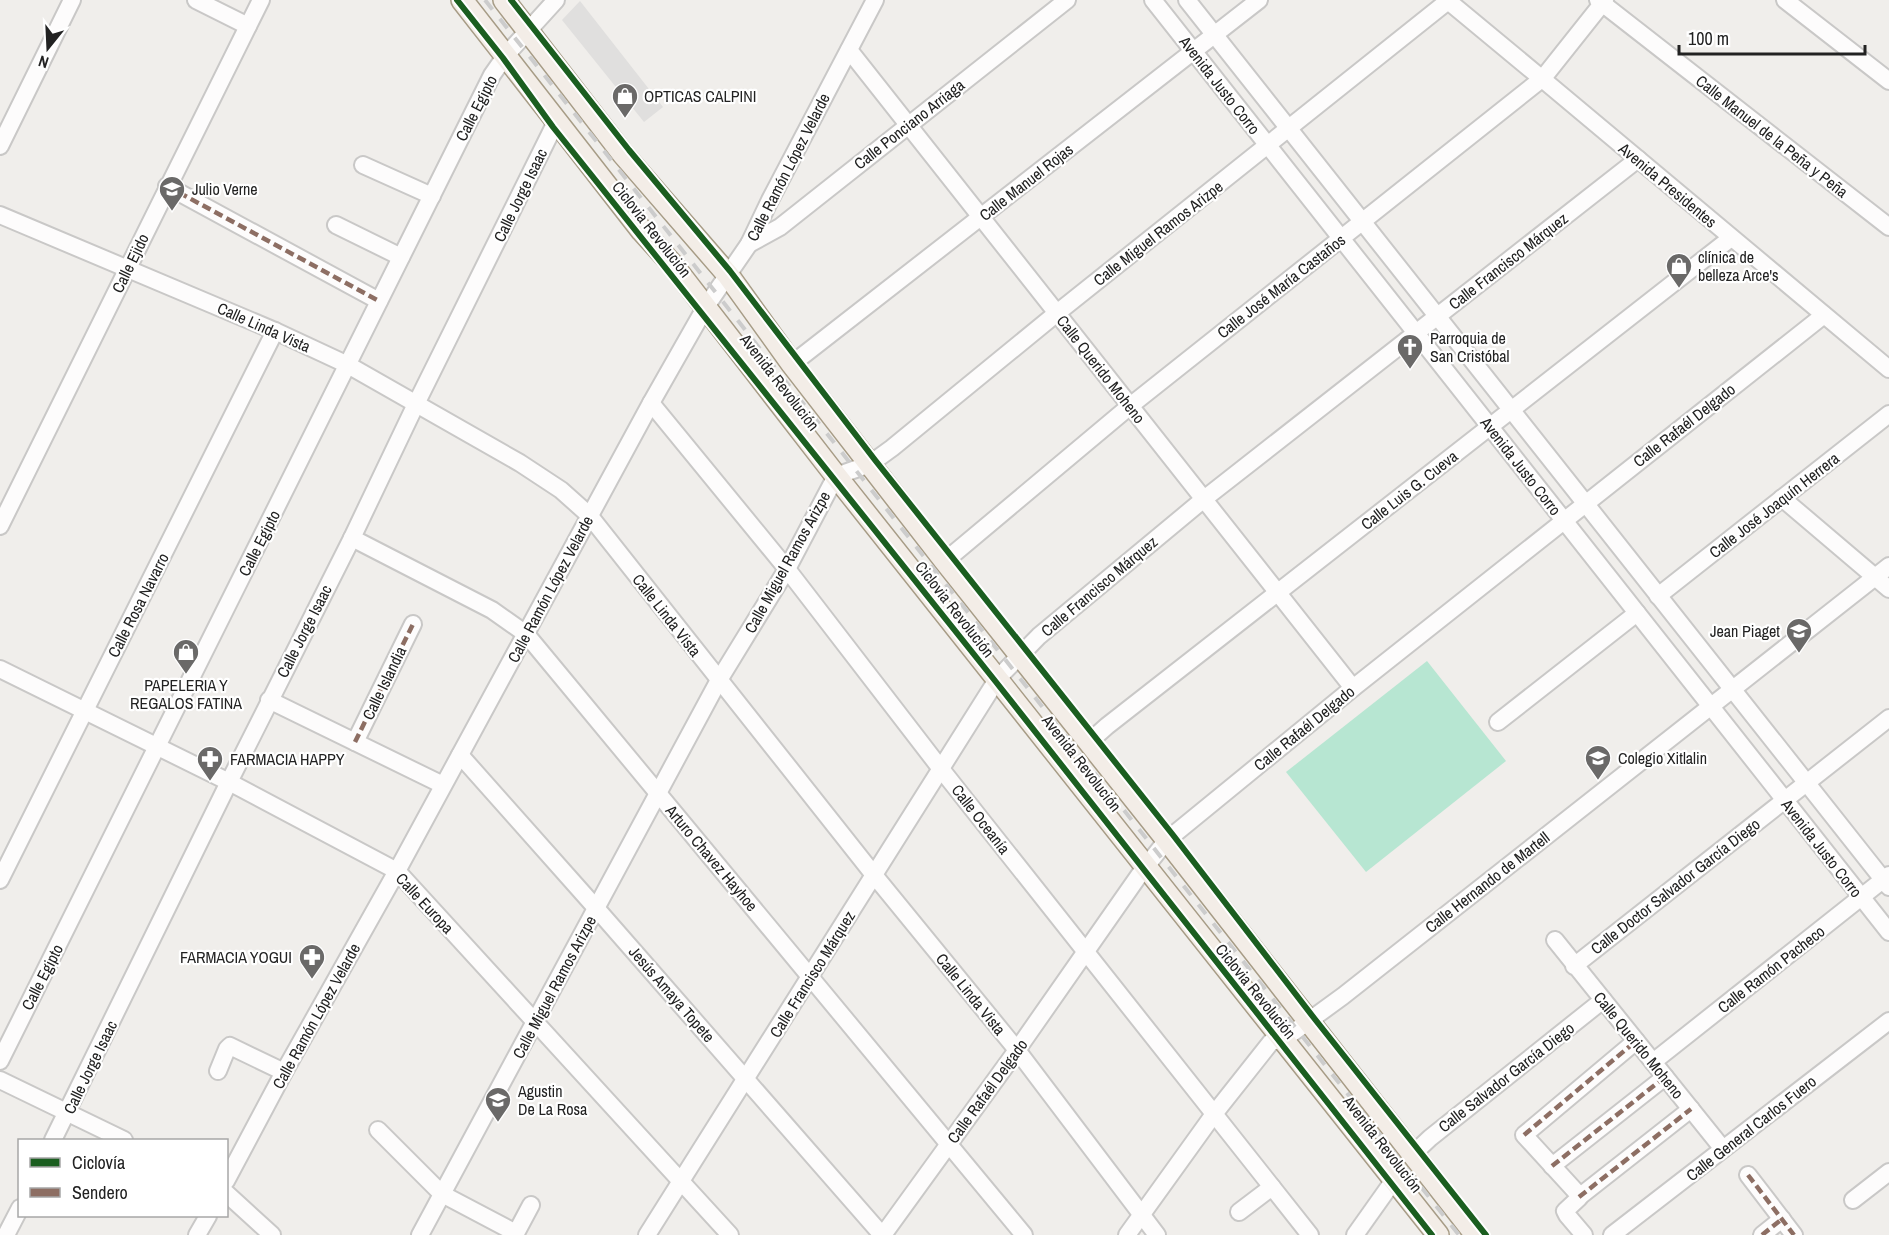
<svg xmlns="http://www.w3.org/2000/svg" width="1889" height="1235" viewBox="0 0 1889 1235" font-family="'Archivo Narrow',sans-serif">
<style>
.pitch{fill:#b7e6d2}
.parking{fill:#e0dfde}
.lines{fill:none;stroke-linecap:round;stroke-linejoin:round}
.minor-casing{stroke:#c9c8c7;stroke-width:20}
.major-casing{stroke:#a79c86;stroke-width:24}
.minor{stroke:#fdfcfc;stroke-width:16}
.major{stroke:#f3ede7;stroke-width:21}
.rail{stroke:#ccc;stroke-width:4;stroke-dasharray:12 12;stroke-linecap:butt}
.quiet{stroke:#8d6e63;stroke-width:4.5;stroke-dasharray:9 4.5;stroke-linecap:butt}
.cycleway-casing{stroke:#fff;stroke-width:10}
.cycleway{stroke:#1b5e20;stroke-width:6}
.labels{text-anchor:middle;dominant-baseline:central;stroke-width:4.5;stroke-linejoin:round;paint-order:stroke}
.street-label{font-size:16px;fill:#222;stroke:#fff}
.poi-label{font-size:16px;fill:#222;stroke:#fff;text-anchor:start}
</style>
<rect width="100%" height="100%" fill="#f0eeeb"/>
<path class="pitch" d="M1427 661 1506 761 1366 872 1286 772Z"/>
<path class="parking" d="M580 1 663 107 644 122 562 20Z"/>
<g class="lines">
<g class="minor-casing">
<g id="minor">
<path d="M196 0 248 26"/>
<path d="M1153 0 1889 932"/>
<path d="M1187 0 1889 887"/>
<path d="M1447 0C1595 122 1741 246 1889 369"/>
<path d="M1598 0 1889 227"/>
<path d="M1785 0 1889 81"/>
<path d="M849 50 1353 688"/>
<path d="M0 146 72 0"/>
<path d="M363 165 432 196"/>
<path d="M167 186 379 301"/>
<path d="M0 215 275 331 348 365 520 463 561 490 589 515 874 875 1017 1050 1157 1235"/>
<path d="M336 225 401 257"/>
<path d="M749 244 780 227 1067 0"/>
<path d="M792 364 1259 0"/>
<path d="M651 403 787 569 941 769 1310 1235"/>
<path d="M1782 498 1889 589"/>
<path d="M0 526 261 0"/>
<path d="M352 538 492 610 526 634 1024 1235"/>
<path d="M945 561 1130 406 1543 78 1605 0"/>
<path d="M1658 596 1889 414"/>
<path d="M0 669 229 782 397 871 730 1235"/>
<path d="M269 700 443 785"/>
<path d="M1498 722 1637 613"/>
<path d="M355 742 413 624"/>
<path d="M1089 742 1107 726 1731 238"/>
<path d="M460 755 596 908 882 1235"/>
<path d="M0 880 275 331"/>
<path d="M1555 940 1723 1149"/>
<path d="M1574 966 1889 718"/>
<path d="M0 1061 492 75 506 55 556 0"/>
<path d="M1653 1062 1889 875"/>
<path d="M218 1071 227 1049 230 1046 284 1072"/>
<path d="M0 1080 124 1140"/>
<path d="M378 1130 442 1194 516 1233"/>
<path d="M53 1140 229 782 352 538 416 404 556 122"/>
<path d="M1412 1155 1430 1138 1603 1000"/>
<path d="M1552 1166 1665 1077"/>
<path d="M1748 1175 1794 1235"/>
<path d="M226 1181 284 1072 397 871 651 403 705 308 749 244 770 200 875 0"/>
<path d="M226 1193 272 1235"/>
<path d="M1579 1197 1691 1109"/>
<path d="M1853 1200 1889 1172"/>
<path d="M1239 1212 1272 1187"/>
<path d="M6 1235 20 1208"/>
<path d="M197 1235 208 1216"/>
<path d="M420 1235 719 680 787 569 836 476 870 464 892 448 1057 313 1448 1"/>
<path d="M515 1235 531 1205"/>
<path d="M647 1235 998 678 1039 636 1204 499 1638 159"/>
<path d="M883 1235 1017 1050 1140 874 1167 840 1353 688 1824 315"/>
<path d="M1127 1235 1214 1114 1271 1042 1284 1039 1343 996 1889 566"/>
<path d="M1355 1235 1394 1180"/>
<path d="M1584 1235 1567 1215 1565 1211 1579 1198V1195L1524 1135 1636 1041"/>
<path d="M1612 1235 1889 1021"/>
<path d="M1762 1235 1782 1219"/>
</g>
</g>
<g class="major-casing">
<g id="major">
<path d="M462 0 642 231 672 264 836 476 1438 1235"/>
<path d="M504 0 623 154 728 275 792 364 945 561 1167 840 1476 1235"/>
</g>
</g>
<use href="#minor" class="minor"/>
<use href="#major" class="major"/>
<path class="rail" d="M485 0 1459 1235"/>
<g class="quiet">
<path d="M167 186 379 301"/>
<path d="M355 742 413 624"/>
<path d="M1524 1135 1636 1041"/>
<path d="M1552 1166 1665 1077"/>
<path d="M1748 1175 1794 1235"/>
<path d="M1579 1197 1691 1109"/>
<path d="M1762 1235 1782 1219"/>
</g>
<g class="cycleway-casing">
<g id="cycleway">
<path d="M457 0 503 58 553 127 996 682 1432 1235"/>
<path d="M511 0 629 150 730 271 875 460 1173 835 1314 1018 1486 1235"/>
</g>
</g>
<use href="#cycleway" class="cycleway"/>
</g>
<defs>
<g id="shop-pin" transform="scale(1.35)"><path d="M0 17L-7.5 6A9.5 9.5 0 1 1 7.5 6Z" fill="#6a6968" stroke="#fff"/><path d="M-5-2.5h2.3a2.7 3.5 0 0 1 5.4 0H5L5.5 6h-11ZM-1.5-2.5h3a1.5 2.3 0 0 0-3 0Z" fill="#fff"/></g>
<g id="school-pin" transform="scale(1.35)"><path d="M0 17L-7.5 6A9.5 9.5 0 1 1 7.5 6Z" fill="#6a6968" stroke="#fff"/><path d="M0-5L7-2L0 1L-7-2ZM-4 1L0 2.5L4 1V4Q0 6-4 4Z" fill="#fff"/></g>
<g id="church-pin" transform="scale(1.35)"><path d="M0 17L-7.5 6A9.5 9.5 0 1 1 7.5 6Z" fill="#6a6968" stroke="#fff"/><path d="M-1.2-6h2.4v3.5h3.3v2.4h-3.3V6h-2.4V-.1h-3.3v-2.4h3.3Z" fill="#fff"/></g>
<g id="pharmacy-pin" transform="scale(1.35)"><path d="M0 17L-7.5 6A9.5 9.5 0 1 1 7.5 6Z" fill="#6a6968" stroke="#fff"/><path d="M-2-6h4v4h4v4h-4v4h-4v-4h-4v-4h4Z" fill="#fff"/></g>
</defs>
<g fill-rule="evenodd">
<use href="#shop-pin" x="625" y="96"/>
<use href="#school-pin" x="172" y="189"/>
<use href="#shop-pin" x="1679" y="266"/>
<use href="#church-pin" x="1410" y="347"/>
<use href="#school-pin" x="1799" y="631"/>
<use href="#shop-pin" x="186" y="652"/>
<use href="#school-pin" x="1598" y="758"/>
<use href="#pharmacy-pin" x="210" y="759"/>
<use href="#pharmacy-pin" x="312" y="957"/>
<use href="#school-pin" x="498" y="1100"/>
</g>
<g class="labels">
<g class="street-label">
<text transform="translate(1220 85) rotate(52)">Avenida Justo Corro</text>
<text transform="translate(476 108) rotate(-63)">Calle Egipto</text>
<text transform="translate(909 124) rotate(-38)">Calle Ponciano Arriaga</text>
<text transform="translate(1772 136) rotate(38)">Calle Manuel de la Peña y Peña</text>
<text transform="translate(788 167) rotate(-63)">Calle Ramón López Velarde</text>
<text transform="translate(1026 182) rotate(-38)">Calle Manuel Rojas</text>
<text transform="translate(1668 185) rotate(40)">Avenida Presidentes</text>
<text transform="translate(520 195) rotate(-64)">Calle Jorge Isaac</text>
<text transform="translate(652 229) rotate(52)">Ciclovia Revolución</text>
<text transform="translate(1158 233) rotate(-38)">Calle Miguel Ramos Arizpe</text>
<text transform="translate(1508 261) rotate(-38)">Calle Francisco Márquez</text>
<text transform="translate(130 263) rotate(-64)">Calle Ejido</text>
<text transform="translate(1281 286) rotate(-38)">Calle José María Castaños</text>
<text transform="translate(264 327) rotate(24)">Calle Linda Vista</text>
<text transform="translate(1101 369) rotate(52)">Calle Querido Moheno</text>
<text transform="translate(780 382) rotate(52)">Avenida Revolución</text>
<text transform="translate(1684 425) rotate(-38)">Calle Rafaél Delgado</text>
<text transform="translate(1521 466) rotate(52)">Avenida Justo Corro</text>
<text transform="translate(1409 490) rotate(-38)">Calle Luis G. Cueva</text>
<text transform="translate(1774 505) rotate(-38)">Calle José Joaquín Herrera</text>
<text transform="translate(259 543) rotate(-63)">Calle Egipto</text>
<text transform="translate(787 562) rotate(-61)">Calle Miguel Ramos Arizpe</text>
<text transform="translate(1099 586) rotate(-40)">Calle Francisco Márquez</text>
<text transform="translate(550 589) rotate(-62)">Calle Ramón López Velarde</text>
<text transform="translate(138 605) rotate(-63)">Calle Rosa Navarro</text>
<text transform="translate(955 609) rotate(52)">Ciclovia Revolución</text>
<text transform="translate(667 615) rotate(52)">Calle Linda Vista</text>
<text transform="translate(304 631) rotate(-63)">Calle Jorge Isaac</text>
<text transform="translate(384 683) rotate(-64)">Calle Islandia</text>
<text transform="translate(1304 728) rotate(-39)">Calle Rafaél Delgado</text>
<text transform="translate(1082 763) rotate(52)">Avenida Revolución</text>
<text transform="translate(981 819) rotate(52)">Calle Oceanía</text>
<text transform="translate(1822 848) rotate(52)">Avenida Justo Corro</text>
<text transform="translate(712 858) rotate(50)">Arturo Chavez Hayhoe</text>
<text transform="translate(1487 882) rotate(-38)">Calle Hernando de Martell</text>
<text transform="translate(1675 886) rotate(-38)">Calle Doctor Salvador García Diego</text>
<text transform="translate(425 903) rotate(47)">Calle Europa</text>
<text transform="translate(1771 969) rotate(-38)">Calle Ramón Pacheco</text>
<text transform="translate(812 974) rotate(-58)">Calle Francisco Márquez</text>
<text transform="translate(42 977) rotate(-63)">Calle Egipto</text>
<text transform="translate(554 987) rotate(-62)">Calle Miguel Ramos Arizpe</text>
<text transform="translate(1256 991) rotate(51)">Ciclovia Revolución</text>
<text transform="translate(672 994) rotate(49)">Jesús Amaya Topete</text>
<text transform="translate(971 994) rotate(51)">Calle Linda Vista</text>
<text transform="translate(316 1016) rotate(-61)">Calle Ramón López Velarde</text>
<text transform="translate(1639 1045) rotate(51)">Calle Querido Moheno</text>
<text transform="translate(90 1067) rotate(-64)">Calle Jorge Isaac</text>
<text transform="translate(1506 1077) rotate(-38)">Calle Salvador García Diego</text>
<text transform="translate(987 1091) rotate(-54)">Calle Rafaél Delgado</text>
<text transform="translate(1751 1128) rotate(-38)">Calle General Carlos Fuero</text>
<text transform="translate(1383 1144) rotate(52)">Avenida Revolución</text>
</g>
<g class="poi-label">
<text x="644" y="96">OPTICAS CALPINI</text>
<text x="192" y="189">Julio Verne</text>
<text x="1698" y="257">clínica de<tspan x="1698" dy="18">belleza Arce's</tspan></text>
<text x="1430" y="338">Parroquia de<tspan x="1430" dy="18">San Cristóbal</tspan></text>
<text x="1780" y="631" text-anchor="end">Jean Piaget</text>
<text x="186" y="685" text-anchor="middle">PAPELERIA Y<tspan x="186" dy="18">REGALOS FATINA</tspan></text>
<text x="1618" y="758">Colegio Xitlalin</text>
<text x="230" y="759">FARMACIA HAPPY</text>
<text x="292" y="957" text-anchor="end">FARMACIA YOGUI</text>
<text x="518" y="1091">Agustin<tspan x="518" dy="18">De La Rosa</tspan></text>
</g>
</g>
<rect x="18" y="1139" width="210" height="78" fill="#ffffff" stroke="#a7a7a7" stroke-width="1.5"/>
<rect x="30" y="1158" width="30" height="9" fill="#1b5e20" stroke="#a7a7a7" stroke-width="1.5"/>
<text x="72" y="1169" font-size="18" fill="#222222">Ciclovía</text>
<rect x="30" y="1188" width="30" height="9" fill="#8d6e63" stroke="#a7a7a7" stroke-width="1.5"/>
<text x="72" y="1199" font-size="18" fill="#222222">Sendero</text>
<g transform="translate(48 48) rotate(198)" stroke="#ffffff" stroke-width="4.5" paint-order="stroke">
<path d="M0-4.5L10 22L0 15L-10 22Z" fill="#222222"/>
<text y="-9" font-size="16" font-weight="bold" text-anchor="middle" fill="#222222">N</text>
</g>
<path d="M1679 45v9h186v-9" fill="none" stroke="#222222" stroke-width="3"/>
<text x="1688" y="45" font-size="18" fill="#222222" stroke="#ffffff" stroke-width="4.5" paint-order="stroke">100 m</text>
</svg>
